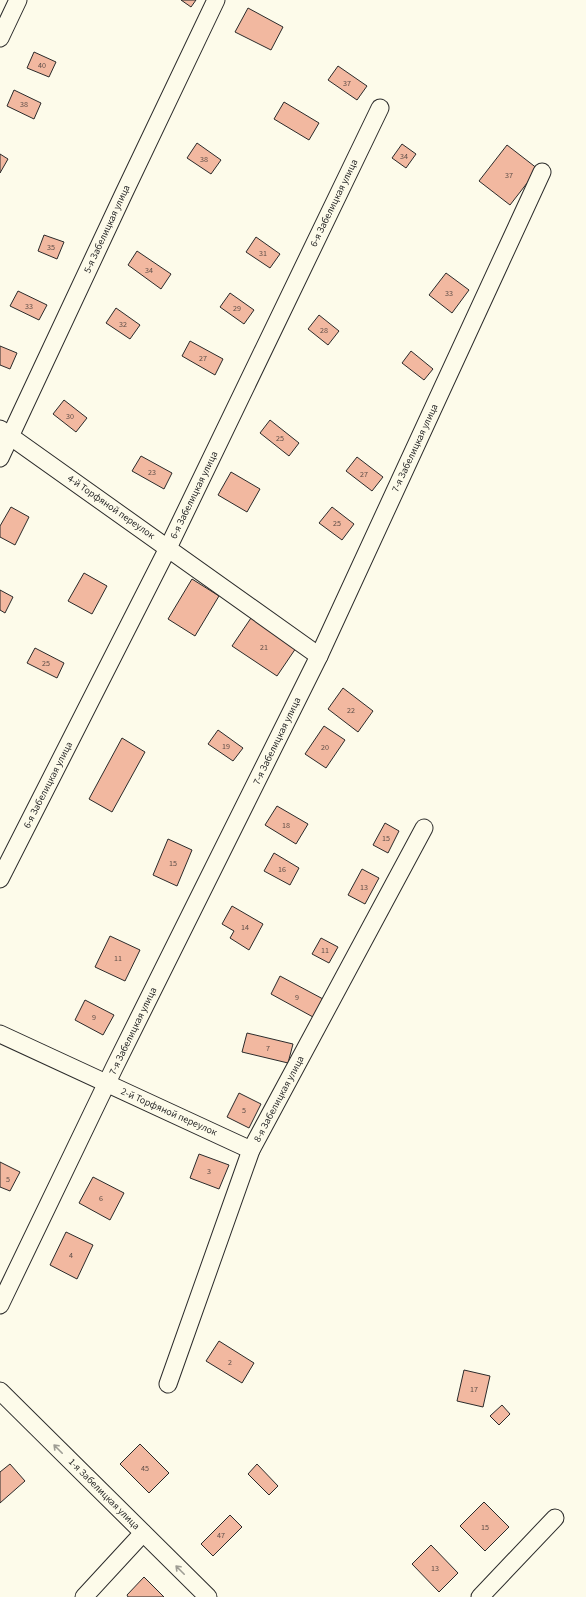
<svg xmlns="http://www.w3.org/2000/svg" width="586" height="1597" viewBox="0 0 586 1597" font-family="'Source Sans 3',sans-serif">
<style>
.building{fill:#f2b8a0;stroke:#2b2b2b}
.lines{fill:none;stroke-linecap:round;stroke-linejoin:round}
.street-casing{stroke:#2b2b2b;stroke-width:19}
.street{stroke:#fdfbea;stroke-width:17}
.oneway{stroke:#9e9d94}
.labels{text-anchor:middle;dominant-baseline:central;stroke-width:3;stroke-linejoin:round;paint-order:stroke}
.number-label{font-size:8px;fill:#5d4e48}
.street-label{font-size:10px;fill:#2b2b2b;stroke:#fdfbea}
</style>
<rect width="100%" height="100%" fill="#fdfbea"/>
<g class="building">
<path d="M181 0H196L191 7Z"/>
<path d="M248 8 283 27 271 50 235 32Z"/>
<path d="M34 52 56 62 49 77 27 68Z"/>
<path d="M338 66 367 86 357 100 328 80Z"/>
<path d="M14 90 41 103 34 119 7 106Z"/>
<path d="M284 102 319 123 309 140 274 119Z"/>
<path d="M197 143 221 160 211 174 187 158Z"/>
<path d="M402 144 416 154 406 168 392 158Z"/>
<path d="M507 145 538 169 510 205 479 181Z"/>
<path d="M0 154 8 159 0 173Z"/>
<path d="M44 235 64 242 57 259 38 251Z"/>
<path d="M256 237 280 254 270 268 246 252Z"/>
<path d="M137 251 171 274 161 289 128 265Z"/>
<path d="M446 273 469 290 452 313 429 295Z"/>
<path d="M18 291 47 305 39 320 10 306Z"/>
<path d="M230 293 254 310 244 324 220 307Z"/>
<path d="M116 308 140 325 130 339 106 323Z"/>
<path d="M319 315 339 331 328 345 308 329Z"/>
<path d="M190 341 223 359 215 375 182 356Z"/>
<path d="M0 346 17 353 10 369 0 365Z"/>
<path d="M411 351 433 369 424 380 402 363Z"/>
<path d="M64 400 87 418 76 432 53 414Z"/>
<path d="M270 420 299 443 289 456 260 433Z"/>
<path d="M141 456 172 473 164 489 132 471Z"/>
<path d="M357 457 383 477 372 491 346 471Z"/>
<path d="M231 472 260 489 247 512 218 495Z"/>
<path d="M11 507 29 517 15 545 0 537V526Z"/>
<path d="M332 507 354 524 342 540 319 523Z"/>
<path d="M84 573 107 586 92 614 68 601Z"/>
<path d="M192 579 219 596 195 636 168 619Z"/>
<path d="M0 590 13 597 5 613 0 610Z"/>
<path d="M251 618 296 648 277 676 232 646Z"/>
<path d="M35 648 64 663 57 678 27 663Z"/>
<path d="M343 688 373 711 358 732 328 709Z"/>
<path d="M324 726 345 740 326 768 305 754Z"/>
<path d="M218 730 243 748 233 761 208 744Z"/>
<path d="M122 738 145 752 112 812 89 799Z"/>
<path d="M277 806 308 824 296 844 265 825Z"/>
<path d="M385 823 399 831 388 853 373 845Z"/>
<path d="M168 839 192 850 177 886 153 875Z"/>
<path d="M274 853 299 868 290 885 264 871Z"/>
<path d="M362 869 379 878 365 904 348 895Z"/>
<path d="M232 906 263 924 249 950 230 938 234 931 222 924Z"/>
<path d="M110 936 140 950 125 981 95 967Z"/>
<path d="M321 938 338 947 329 963 312 954Z"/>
<path d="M280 976 323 999 313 1017 271 994Z"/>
<path d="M85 1000 114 1015 103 1035 75 1020Z"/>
<path d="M247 1033 293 1044 288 1063 242 1052Z"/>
<path d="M239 1093 261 1104 249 1128 227 1117Z"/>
<path d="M199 1154 229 1165 219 1189 190 1178Z"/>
<path d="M0 1162 20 1172 10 1191 0 1187Z"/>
<path d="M93 1177 124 1193 110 1220 79 1203Z"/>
<path d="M66 1232 93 1245 77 1279 50 1265Z"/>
<path d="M219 1341 254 1363 242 1383 206 1361Z"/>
<path d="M464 1370 490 1376 483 1407 457 1401Z"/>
<path d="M502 1405 510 1414 499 1425 490 1416Z"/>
<path d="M140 1444 169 1473 149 1493 120 1464Z"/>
<path d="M10 1464 25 1481 0 1503V1472Z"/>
<path d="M257 1464 278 1486 269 1495 248 1474Z"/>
<path d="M484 1502 509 1527 485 1551 460 1526Z"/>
<path d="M230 1515 242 1527 213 1556 201 1544Z"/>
<path d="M431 1545 458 1573 439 1592 412 1564Z"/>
<path d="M144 1577 164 1597H128L127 1595Z"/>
</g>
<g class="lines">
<g class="street-casing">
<g id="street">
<path d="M0 38 18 0"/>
<path d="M0 429 319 656"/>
<path d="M0 458 124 193 216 0"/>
<path d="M0 879 168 548 380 108"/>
<path d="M0 1034 251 1150"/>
<path d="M0 1305 114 1068 319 656 542 172"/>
<path d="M168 1384 251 1150 424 828"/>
<path d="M0 1391 208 1597"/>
<path d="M84 1597 143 1533"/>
<path d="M480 1597 555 1518"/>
</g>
</g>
<use href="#street" class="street"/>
</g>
<defs><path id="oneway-shaft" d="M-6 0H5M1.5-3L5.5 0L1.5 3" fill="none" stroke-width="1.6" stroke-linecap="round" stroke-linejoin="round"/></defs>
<g class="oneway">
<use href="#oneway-shaft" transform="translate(58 1449) rotate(-135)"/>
<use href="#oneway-shaft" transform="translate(180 1570) rotate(-135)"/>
</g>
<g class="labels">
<g class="number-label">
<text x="42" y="65">40</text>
<text x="347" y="83">37</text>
<text x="24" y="104">38</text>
<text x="404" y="156">34</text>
<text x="204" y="159">38</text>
<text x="509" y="175">37</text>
<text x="51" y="247">35</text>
<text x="263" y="253">31</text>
<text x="149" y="270">34</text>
<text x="449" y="293">33</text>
<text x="29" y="306">33</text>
<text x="237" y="308">29</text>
<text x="123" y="324">32</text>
<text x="324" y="330">28</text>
<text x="203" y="358">27</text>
<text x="70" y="416">30</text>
<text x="280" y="438">25</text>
<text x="152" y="472">23</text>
<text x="364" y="474">27</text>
<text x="337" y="523">25</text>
<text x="264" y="647">21</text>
<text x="46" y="663">25</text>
<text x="351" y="710">22</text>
<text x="226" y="746">19</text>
<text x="325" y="747">20</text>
<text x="286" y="825">18</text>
<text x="386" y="838">15</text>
<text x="173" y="863">15</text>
<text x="282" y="869">16</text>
<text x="364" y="887">13</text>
<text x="245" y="927">14</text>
<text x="325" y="950">11</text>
<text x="118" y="958">11</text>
<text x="297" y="997">9</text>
<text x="94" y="1017">9</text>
<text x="268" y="1048">7</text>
<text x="244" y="1110">5</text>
<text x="209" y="1171">3</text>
<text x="8" y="1179">5</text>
<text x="101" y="1198">6</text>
<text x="71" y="1255">4</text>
<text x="230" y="1362">2</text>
<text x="474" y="1389">17</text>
<text x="145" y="1468">45</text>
<text x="485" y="1527">15</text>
<text x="221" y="1535">47</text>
<text x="435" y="1568">13</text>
</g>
<g class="street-label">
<text transform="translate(334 203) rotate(-64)">6-я Забелицкая улица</text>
<text transform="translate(107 229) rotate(-65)">5-я Забелицкая улица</text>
<text transform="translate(415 448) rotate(-65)">7-я Забелицкая улица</text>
<text transform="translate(194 495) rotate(-64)">6-я Забелицкая улица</text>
<text transform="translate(111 507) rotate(35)">4-й Торфяной переулок</text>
<text transform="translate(277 741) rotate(-64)">7-я Забелицкая улица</text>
<text transform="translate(48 785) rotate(-63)">6-я Забелицкая улица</text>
<text transform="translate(133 1031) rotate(-64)">7-я Забелицкая улица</text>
<text transform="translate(279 1099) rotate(-62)">8-я Забелицкая улица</text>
<text transform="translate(169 1112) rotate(24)">2-й Торфяной переулок</text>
<text transform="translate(104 1494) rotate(45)">1-я Забелицкая улица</text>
</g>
</g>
</svg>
